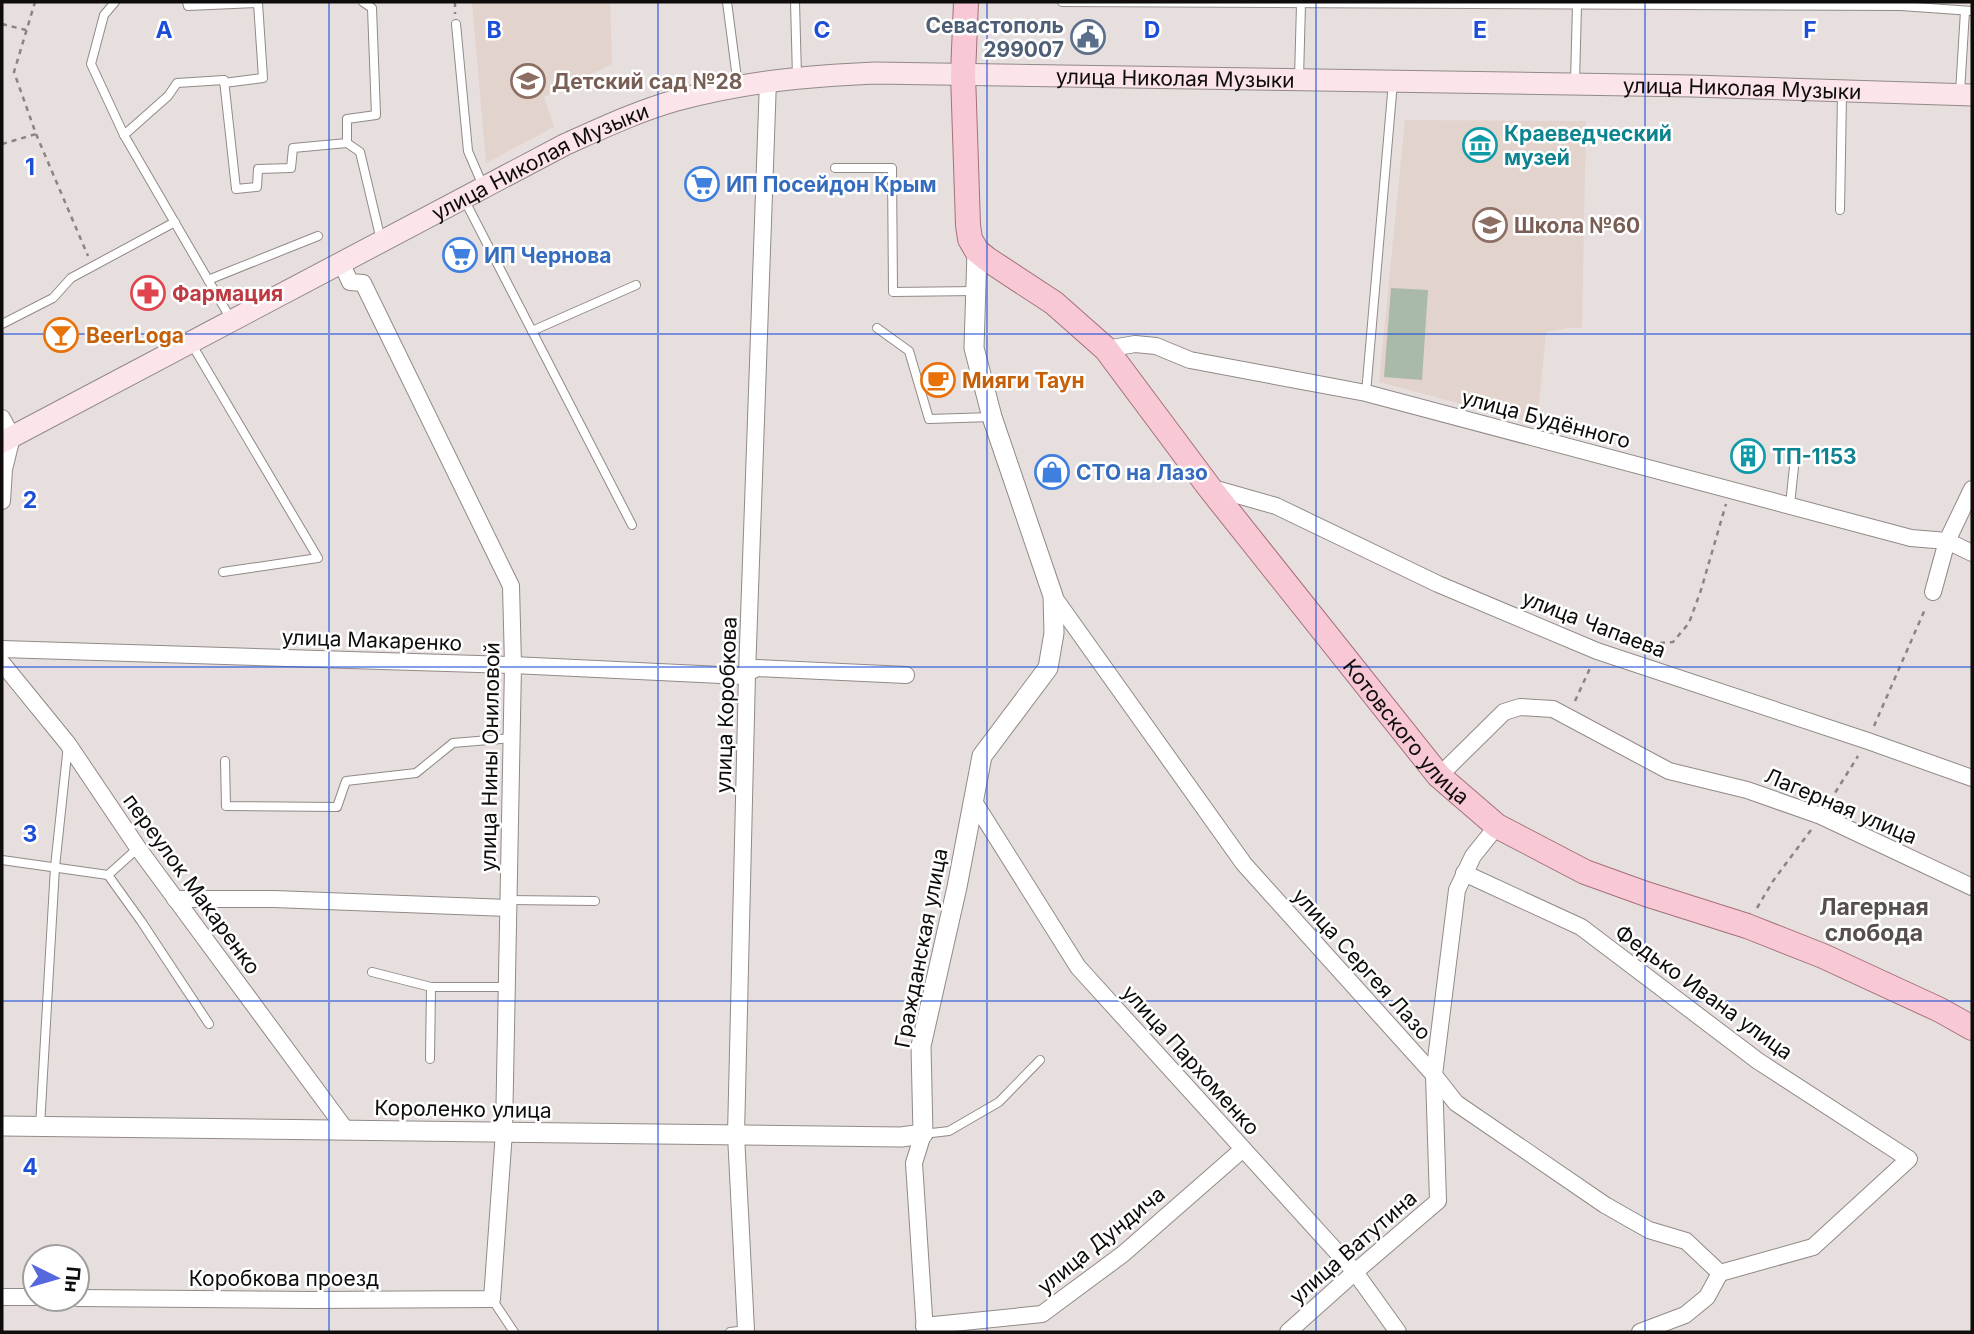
<svg xmlns="http://www.w3.org/2000/svg" width="1974" height="1334" viewBox="0 0 1974 1334" font-family="Inter,sans-serif">
<style>
.built{fill:#e3d3cd}
.grass{fill:#a9baa9}
.lines{fill:none;stroke-linecap:round;stroke-linejoin:round}
.service-casing{stroke:#918a87;stroke-width:10}
.minor-casing{stroke:#918a87;stroke-width:18}
.tertiary-casing{stroke:#918a87;stroke-width:21}
.secondary-casing{stroke:#918a87;stroke-width:23}
.primary-casing{stroke:#a3707c;stroke-width:26}
.path{stroke:#8a8583;stroke-width:2.5;stroke-dasharray:5 5;stroke-linecap:butt}
.service{stroke:#fff;stroke-width:8}
.minor{stroke:#fff;stroke-width:16}
.tertiary{stroke:#fff;stroke-width:19}
.secondary{stroke:#fbe4ea;stroke-width:21}
.primary{stroke:#f8c9d5;stroke-width:24}
.grid{fill:none;stroke:#1d4ed8;stroke-width:2;stroke-opacity:0.55}
.labels{text-anchor:middle;dominant-baseline:central;stroke-width:5;stroke-linejoin:round;paint-order:stroke}
.service-label{font-size:21px;font-weight:bold;fill:#4e5e75;stroke:#fff;text-anchor:end}
.street-label{font-size:21px;fill:#0f0d0c;stroke:#fff}
.education-label{font-size:21px;font-weight:bold;fill:#785e54;stroke:#fff;text-anchor:start}
.culture-label{font-size:21px;font-weight:bold;fill:#0d838f;stroke:#fff;text-anchor:start}
.shop-label{font-size:21px;font-weight:bold;fill:#366cbe;stroke:#fff;text-anchor:start}
.health-label{font-size:21px;font-weight:bold;fill:#be3a42;stroke:#fff;text-anchor:start}
.food-label{font-size:21px;font-weight:bold;fill:#c56008;stroke:#fff;text-anchor:start}
.neighbourhood-label{font-size:23px;font-weight:bold;fill:#564f4d;stroke:#fff}
.grid-label{font-size:23px;text-anchor:middle;font-weight:bold;fill:#1d4ed8;stroke:#fff;stroke-width:5;stroke-linejoin:round;paint-order:stroke}
</style>
<rect width="100%" height="100%" fill="#e7dfdd"/>
<g class="built">
<path d="M472 2H610L612 64 544 97 554 127 486 163Z"/>
<path d="M1405 120 1586 121 1582 328H1568L1546 332 1537 424 1379 382Z"/>
</g>
<path class="grass" d="M1391 288 1428 290 1422 380 1384 377Z"/>
<g class="lines">
<g class="service-casing">
<g id="service">
<path d="M115 2 104 15 91 64 124 135 232 321"/>
<path d="M187 2 188 6 258 3 263 78 224 83"/>
<path d="M727 2 738 86"/>
<path d="M795 2 797 77"/>
<path d="M1062 2 1901 6 1972 11"/>
<path d="M456 24 468 151 483 186"/>
<path d="M1299 78 1301 4"/>
<path d="M1575 82 1577 5"/>
<path d="M1960 92 1965 11"/>
<path d="M124 135 168 96 177 83 224 80 236 189 257 187 258 169 291 168 293 148 347 143V119L376 115 372 8 363 2"/>
<path d="M347 143 360 152 381 240"/>
<path d="M835 168H892L893 292 976 291"/>
<path d="M464 199 632 525"/>
<path d="M1840 210 1842 94"/>
<path d="M208 280 318 236"/>
<path d="M2 324 53 298 71 278 175 222"/>
<path d="M877 328 909 351 929 419 992 417"/>
<path d="M532 331 636 285"/>
<path d="M191 343 318 558 223 572"/>
<path d="M1366 393 1393 82"/>
<path d="M1790 505 1795 457"/>
<path d="M225 761 226 806 337 807 346 781 416 773 453 743 512 738"/>
<path d="M2 860 108 875 138 848"/>
<path d="M108 875 141 921 209 1024"/>
<path d="M509 900 595 901"/>
<path d="M372 972 431 987H507"/>
<path d="M430 1059 431 987"/>
<path d="M40 1126 55 867 68 745"/>
<path d="M923 1134 949 1131 999 1102 1040 1060"/>
<path d="M492 1299 514 1332"/>
<path d="M730 1332 746 1330"/>
</g>
</g>
<g class="minor-casing">
<g id="minor">
<path d="M1106 349 1135 344 1156 346 1190 360 1366 393 1911 538 1947 541 1972 553"/>
<path d="M2 418 12 437 4 469 2 501"/>
<path d="M1209 487 1276 506 1438 584 1597 651 1868 741 1972 778"/>
<path d="M1933 592 1947 541 1972 489"/>
<path d="M1053 596 1244 864 1434 1075 1456 1103 1605 1205 1649 1230 1686 1241 1720 1273"/>
<path d="M2 649 513 665 742 676 757 668 906 675"/>
<path d="M2 663 68 744 138 848 346 1130"/>
<path d="M1439 776 1504 712 1520 707 1553 709 1669 771 1747 790 1821 816 1972 887"/>
<path d="M973 800 1078 967 1355 1272 1398 1332"/>
<path d="M1464 873 1581 927 1758 1061 1909 1159 1813 1247 1720 1273 1707 1297 1685 1315 1640 1332"/>
<path d="M175 899H274L508 908"/>
<path d="M923 1134 914 1163 925 1332"/>
<path d="M2 1297H35"/>
<path d="M77 1298 312 1300 492 1299 504 1132 513 665 511 586 363 283 350 282 342 264"/>
<path d="M924 1326 1042 1314 1123 1254 1243 1149"/>
<path d="M746 1330 736 1135 747 674 768 80"/>
<path d="M1288 1332 1355 1272 1438 1201 1434 1075 1457 890 1473 856 1497 826"/>
</g>
</g>
<g class="tertiary-casing">
<path id="tertiary" d="M2 1126 901 1137 923 1134 921 1046 957 887 982 756 1048 668 1054 633 1053 596 992 417 974 348 977 251"/>
</g>
<g class="secondary-casing">
<g id="secondary">
<path id="s1" d="M2 442 566 144C602 128 638 111 677 100 742 82 807 76 875 73L1692 86 1972 95"/>
</g>
</g>
<g class="primary-casing">
<g id="primary">
<path id="s2" d="M966 2 963 74 968 225 970 239 977 251 987 259 1054 303 1106 349 1209 487 1439 776 1497 826 1585 872 1646 894 1747 926 1823 956 1940 1010 1972 1028"/>
</g>
</g>
<g class="path">
<path d="M455 2V14"/>
<path d="M2 24 26 30"/>
<path d="M36 134 88 256"/>
<path d="M2 144 36 134 14 72 35 2"/>
<path d="M1630 645 1673 642 1689 623 1701 590 1726 504"/>
<path d="M1575 701 1591 666"/>
<path d="M1874 726 1926 607"/>
<path d="M1830 801 1858 756"/>
<path d="M1757 908 1773 881 1811 830"/>
</g>
<use href="#service" class="service"/>
<use href="#minor" class="minor"/>
<use href="#tertiary" class="tertiary"/>
<use href="#secondary" class="secondary"/>
<use href="#primary" class="primary"/>
</g>
<path class="grid" d="M329 2V1332M658 2V1332M987 2V1332M1316 2V1332M1645 2V1332M2 334H1972M2 667H1972M2 1001H1972"/>
<defs>
<g id="civic-ring" transform="scale(1.75)"><circle r="9.5" fill="#fff" stroke="#5c6f8a" stroke-width="1.5"/><path d="M-.6-6.5H3V-4.5H.6V-3L4-1V1h2V6H-6V1h2V-1L-.6-3ZM-1.2 2.5V6h2.4V2.5Z" fill="#5c6f8a"/></g>
<g id="school-ring" transform="scale(1.75)"><circle r="9.5" fill="#fff" stroke="#8d6e63" stroke-width="1.5"/><path d="M0-5L7-2L0 1L-7-2ZM-4 1L0 2.5L4 1V4Q0 6-4 4Z" fill="#8d6e63"/></g>
<g id="museum-ring" transform="scale(1.75)"><circle r="9.5" fill="#fff" stroke="#0f9aa8" stroke-width="1.5"/><path d="M0-6L6-3V-2H-6V-3ZM-5-1h2V3h-2ZM-1-1h2V3h-2ZM3-1h2V3H3ZM-6 4H6V6H-6Z" fill="#0f9aa8"/></g>
<g id="supermarket-ring" transform="scale(1.75)"><circle r="9.5" fill="#fff" stroke="#3f7fe0" stroke-width="1.5"/><path d="M-6-5.5h2.5l.6 2H6L4.5 2H-2.5L-4.4-4H-6ZM-1.5 3.2a1.3 1.3 0 1 0 .1 0ZM3 3.2a1.3 1.3 0 1 0 .1 0Z" fill="#3f7fe0"/></g>
<g id="pharmacy-ring" transform="scale(1.75)"><circle r="9.5" fill="#fff" stroke="#e0444e" stroke-width="1.5"/><path d="M-2-6h4v4h4v4h-4v4h-4v-4h-4v-4h4Z" fill="#e0444e"/></g>
<g id="bar-ring" transform="scale(1.75)"><circle r="9.5" fill="#fff" stroke="#e8710a" stroke-width="1.5"/><path d="M-6-5H6L.8 .8V4.5H3.5V6h-7V4.5H-.8V.8Z" fill="#e8710a"/></g>
<g id="cafe-ring" transform="scale(1.75)"><circle r="9.5" fill="#fff" stroke="#e8710a" stroke-width="1.5"/><path d="M-5.5-4.5H6V0H3Q3 3.5 0 3.5H-2.5Q-5.5 3.5-5.5 0ZM3-3.2v2h1.7v-2ZM-6 4.5H4V6H-6Z" fill="#e8710a"/></g>
<g id="building-ring" transform="scale(1.75)"><circle r="9.5" fill="#fff" stroke="#0f9aa8" stroke-width="1.5"/><path d="M-4-6H4V6H1V3H-1V6H-4ZM-2.5-4.3h1.7v1.8h-1.7ZM.8-4.3h1.7v1.8H.8ZM-2.5-1h1.7V.8h-1.7ZM.8-1h1.7V.8H.8Z" fill="#0f9aa8"/></g>
<g id="shop-ring" transform="scale(1.75)"><circle r="9.5" fill="#fff" stroke="#3f7fe0" stroke-width="1.5"/><path d="M-5-2.5h2.3a2.7 3.5 0 0 1 5.4 0H5L5.5 6h-11ZM-1.5-2.5h3a1.5 2.3 0 0 0-3 0Z" fill="#3f7fe0"/></g>
</defs>
<g fill-rule="evenodd">
<use href="#civic-ring" x="1088" y="37"/>
<use href="#school-ring" x="528" y="81"/>
<use href="#museum-ring" x="1480" y="145"/>
<use href="#supermarket-ring" x="702" y="184"/>
<use href="#school-ring" x="1490" y="225"/>
<use href="#supermarket-ring" x="460" y="255"/>
<use href="#pharmacy-ring" x="148" y="293"/>
<use href="#bar-ring" x="61" y="335"/>
<use href="#cafe-ring" x="938" y="380"/>
<use href="#building-ring" x="1748" y="456"/>
<use href="#shop-ring" x="1052" y="472"/>
</g>
<g class="labels">
<g class="service-label">
<text x="1064" y="25">Севастополь<tspan x="1064" dy="24">299007</tspan></text>
</g>
<g class="street-label">
<text stroke="none"><textPath href="#s1" startOffset="1258">улица Николая Музыки</textPath></text>
<text stroke="none"><textPath href="#s1" startOffset="1825">улица Николая Музыки</textPath></text>
<text stroke="none"><textPath href="#s1" startOffset="607">улица Николая Музыки</textPath></text>
<text transform="translate(1546 419) rotate(15)">улица Будённого</text>
<text transform="translate(1594 624) rotate(21)">улица Чапаева</text>
<text transform="translate(372 640) rotate(2)">улица Макаренко</text>
<text transform="translate(726 705) rotate(-88)">улица Коробкова</text>
<text stroke="none"><textPath href="#s2" startOffset="900">Котовского улица</textPath></text>
<text transform="translate(490 757) rotate(-89)">улица Нины Ониловой</text>
<text transform="translate(1841 806) rotate(23)">Лагерная улица</text>
<text transform="translate(192 884) rotate(54)">переулок Макаренко</text>
<text transform="translate(921 948) rotate(-79)">Гражданская улица</text>
<text transform="translate(1362 964) rotate(48)">улица Сергея Лазо</text>
<text transform="translate(1704 992) rotate(36)">Федько Ивана улица</text>
<text transform="translate(1191 1060) rotate(48)">улица Пархоменко</text>
<text transform="translate(463 1109) rotate(1)">Короленко улица</text>
<text transform="translate(1101 1240) rotate(-39)">улица Дундича</text>
<text transform="translate(1353 1247) rotate(-41)">улица Ватутина</text>
<text x="284" y="1278">Коробкова проезд</text>
</g>
<g class="education-label">
<text x="552" y="81">Детский сад №28</text>
<text x="1514" y="225">Школа №60</text>
</g>
<g class="culture-label">
<text x="1504" y="133">Краеведческий<tspan x="1504" dy="24">музей</tspan></text>
<text x="1772" y="456">ТП-1153</text>
</g>
<g class="shop-label">
<text x="726" y="184">ИП Посейдон Крым</text>
<text x="484" y="255">ИП Чернова</text>
<text x="1076" y="472">СТО на Лазо</text>
</g>
<g class="health-label">
<text x="172" y="293">Фармация</text>
</g>
<g class="food-label">
<text x="86" y="335">BeerLoga</text>
<text x="962" y="380">Мияги Таун</text>
</g>
<g class="neighbourhood-label">
<text x="1874" y="907">Лагерная<tspan x="1874" dy="26">слобода</tspan></text>
</g>
</g>
<g class="grid-label">
<text x="164" y="38">A</text>
<text x="494" y="38">B</text>
<text x="822" y="38">C</text>
<text x="1152" y="38">D</text>
<text x="1480" y="38">E</text>
<text x="1810" y="38">F</text>
<text x="30" y="175">1</text>
<text x="30" y="508">2</text>
<text x="30" y="842">3</text>
<text x="30" y="1175">4</text>
</g>
<rect width="1974" height="1334" fill="none" stroke="#0f0d0c" stroke-width="7"/>
<g transform="translate(56 1278) rotate(95)"><circle r="33" fill="#ffffff" stroke="#9f9e9e" stroke-width="2"/>
<path d="M0-5L12 26L0 18L-12 26Z" fill="#5568de"/>
<text y="-10" font-size="19" font-weight="bold" text-anchor="middle" fill="#0f0d0c">Пн</text>
</g>
</svg>
